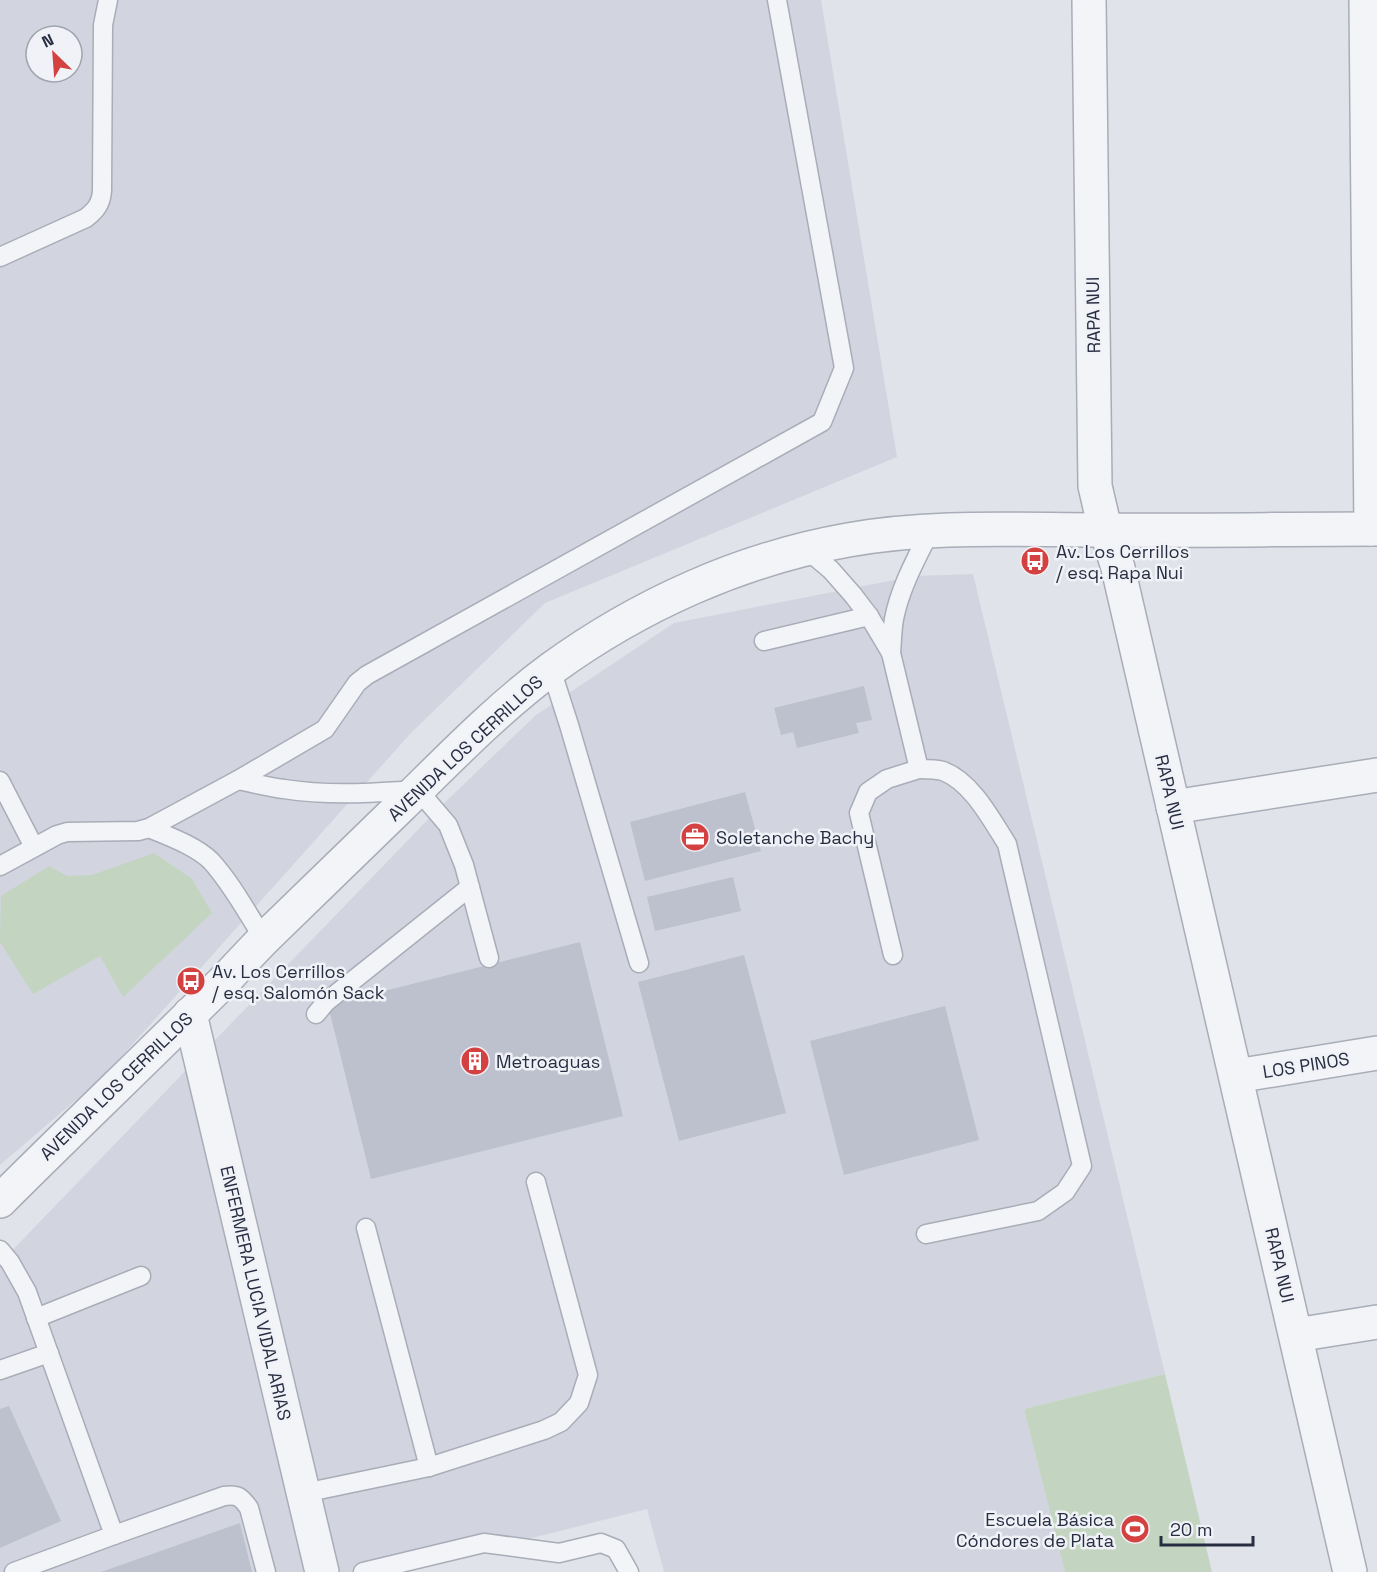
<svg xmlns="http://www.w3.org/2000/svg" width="1377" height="1572" viewBox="0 0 1377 1572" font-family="'Space Grotesk',sans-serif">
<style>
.built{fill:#d2d5df;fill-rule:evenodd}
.green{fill:#c3d4c1}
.building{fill:#bdc1cd}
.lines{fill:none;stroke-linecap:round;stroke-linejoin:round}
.service-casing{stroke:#a9adb8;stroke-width:21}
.minor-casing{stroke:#a9adb8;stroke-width:36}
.tertiary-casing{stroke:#a9adb8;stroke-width:36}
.service{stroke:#f3f4f8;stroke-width:18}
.minor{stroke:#f3f4f8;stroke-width:33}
.tertiary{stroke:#f3f4f8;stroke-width:33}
.labels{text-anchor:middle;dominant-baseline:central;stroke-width:5;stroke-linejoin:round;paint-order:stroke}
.street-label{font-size:18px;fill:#282e42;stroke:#f0f2f7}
.poi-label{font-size:18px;fill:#282e42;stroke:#f0f2f7;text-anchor:start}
</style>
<rect width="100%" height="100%" fill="#e0e3ea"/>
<g class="built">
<path d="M0 0H821L897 457 545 603 410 734 105 1075 0 1165ZM36 36H72V72H36Z"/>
<path d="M973 574 1165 1374 1024 1409 1065 1572H664L647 1509 396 1572H0V1263L439 808 536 715 674 623 915 576Z"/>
</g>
<g class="green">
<path d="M154 853 192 879 212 913 123 997 100 956 33 994 0 942 1 896 49 866 67 876 92 875Z"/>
<path d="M1165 1374 1212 1572H1065L1024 1409Z"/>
</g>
<g class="building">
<path d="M864 686 872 720 856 723 859 733 797 748 793 732 781 735 774 708Z"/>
<path d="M745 792 761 851 645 881 630 822Z"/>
<path d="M733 877 741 911 655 931 647 897Z"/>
<path d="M580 942 623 1116 371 1179 328 1005Z"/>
<path d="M744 955 786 1113 679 1141 638 982Z"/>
<path d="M945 1006 979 1140 844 1175 810 1041Z"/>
<path d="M9 1406 61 1521 0 1548V1409Z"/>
<path d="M240 1523 252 1572H101Z"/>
</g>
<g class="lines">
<g class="service-casing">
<g id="service">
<path d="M0 257 86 218C96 210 101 204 102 191L103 25 108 0"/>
<path d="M806 549 831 570 853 595 869 616 891 653 919 769C927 769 936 769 943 771 972 782 991 819 1007 844L1082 1166 1065 1192 1038 1211 926 1234"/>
<path d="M764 641 869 616"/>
<path d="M891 653C892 642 892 630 894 619 900 588 916 559 930 531"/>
<path d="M551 669 569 725 639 963"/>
<path d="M238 780C253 783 268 787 284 789 328 796 373 793 418 790L448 825 464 865 489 958"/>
<path d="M0 781 34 847"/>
<path d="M149 828C168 836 196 846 211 861 232 884 247 913 264 939"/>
<path d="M0 866 57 835 67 832 138 831 149 828 238 780 320 732 325 729 357 683 367 675 822 422 844 368 777 0"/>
<path d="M893 955 859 813 868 792 887 779 919 769"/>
<path d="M316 1014 326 1002 470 887"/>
<path d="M366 1228 429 1467"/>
<path d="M0 1250 10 1262 27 1292 114 1535"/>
<path d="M36 1318 141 1276"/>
<path d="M0 1370 49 1353"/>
<path d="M304 1493 429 1467 544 1430 561 1422 579 1403 588 1375 536 1182"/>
<path d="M14 1572 114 1535 224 1496C238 1494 241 1497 249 1508L266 1572"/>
<path d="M363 1572 484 1543 559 1553 601 1543 616 1549 629 1572"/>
</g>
</g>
<g class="minor-casing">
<g id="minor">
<path d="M1089 0 1095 486 1102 516 1118 568 1350 1572"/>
<path d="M1366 0 1371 529"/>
<path d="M1173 807 1377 775"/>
<path d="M1236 1076 1377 1053"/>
<path d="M1296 1335 1377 1322"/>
</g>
</g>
<g class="tertiary-casing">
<g id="tertiary">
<path d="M190 1014 322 1572"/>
<path d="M0 1201C75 1126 152 1053 227 978 240 964 253 950 266 937 311 893 356 850 401 806 449 759 497 709 551 669 639 605 741 559 848 540 931 525 1016 530 1100 530 1192 531 1285 529 1377 529"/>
</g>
</g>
<use href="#service" class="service"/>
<use href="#minor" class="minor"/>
<use href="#tertiary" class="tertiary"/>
</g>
<defs>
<g id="bus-disc" transform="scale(1.5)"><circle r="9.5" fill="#d34141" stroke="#f0f2f7"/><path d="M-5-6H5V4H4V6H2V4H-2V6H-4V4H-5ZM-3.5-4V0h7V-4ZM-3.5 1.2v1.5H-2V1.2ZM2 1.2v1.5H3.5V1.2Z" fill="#fff"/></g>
<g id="office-disc" transform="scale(1.5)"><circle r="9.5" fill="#d34141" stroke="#f0f2f7"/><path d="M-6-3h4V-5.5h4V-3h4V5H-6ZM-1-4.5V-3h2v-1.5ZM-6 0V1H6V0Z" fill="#fff"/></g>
<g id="building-disc" transform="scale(1.5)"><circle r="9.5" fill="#d34141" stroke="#f0f2f7"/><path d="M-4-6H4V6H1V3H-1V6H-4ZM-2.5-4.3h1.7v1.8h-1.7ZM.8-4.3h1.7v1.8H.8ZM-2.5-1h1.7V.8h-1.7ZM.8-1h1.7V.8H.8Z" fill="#fff"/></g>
<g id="stadium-disc" transform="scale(1.5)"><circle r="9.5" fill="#d34141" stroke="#f0f2f7"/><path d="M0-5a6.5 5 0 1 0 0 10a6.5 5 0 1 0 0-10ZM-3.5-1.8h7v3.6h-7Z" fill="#fff"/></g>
</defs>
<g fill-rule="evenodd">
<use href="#bus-disc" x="1035" y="561"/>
<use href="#office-disc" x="695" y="837"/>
<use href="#bus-disc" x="191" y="981"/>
<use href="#building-disc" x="475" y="1061"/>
<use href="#stadium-disc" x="1135" y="1529"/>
</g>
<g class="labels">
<g class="street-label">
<text transform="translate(1093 315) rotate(-91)">RAPA NUI</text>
<text transform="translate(465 748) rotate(-43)">AVENIDA LOS CERRILLOS</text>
<text transform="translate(1170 792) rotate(77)">RAPA NUI</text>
<text transform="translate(1306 1065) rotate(-9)">LOS PINOS</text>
<text transform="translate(116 1086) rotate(-44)">AVENIDA LOS CERRILLOS</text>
<text transform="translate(1280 1265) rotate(77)">RAPA NUI</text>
<text transform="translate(256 1293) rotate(77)">ENFERMERA LUCIA VIDAL ARIAS</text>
</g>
<g class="poi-label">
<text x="1056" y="551">Av. Los Cerrillos<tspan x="1056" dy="21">/ esq. Rapa Nui</tspan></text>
<text x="716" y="837">Soletanche Bachy</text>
<text x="212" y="971">Av. Los Cerrillos<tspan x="212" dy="21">/ esq. Salomón Sack</tspan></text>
<text x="496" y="1061">Metroaguas</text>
<text x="1114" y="1519" text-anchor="end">Escuela Básica<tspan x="1114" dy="21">Cóndores de Plata</tspan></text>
</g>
</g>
<g transform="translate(54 54) rotate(335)"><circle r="28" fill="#f0f2f7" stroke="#a0a4af" stroke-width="1.5"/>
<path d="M0-4.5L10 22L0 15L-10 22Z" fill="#d34141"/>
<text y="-9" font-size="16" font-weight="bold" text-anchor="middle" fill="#282e42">N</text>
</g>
<path d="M1161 1536v9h92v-9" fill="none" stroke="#282e42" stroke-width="3"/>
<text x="1170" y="1536" font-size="18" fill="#282e42" stroke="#f0f2f7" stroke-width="4.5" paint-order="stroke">20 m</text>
</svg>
